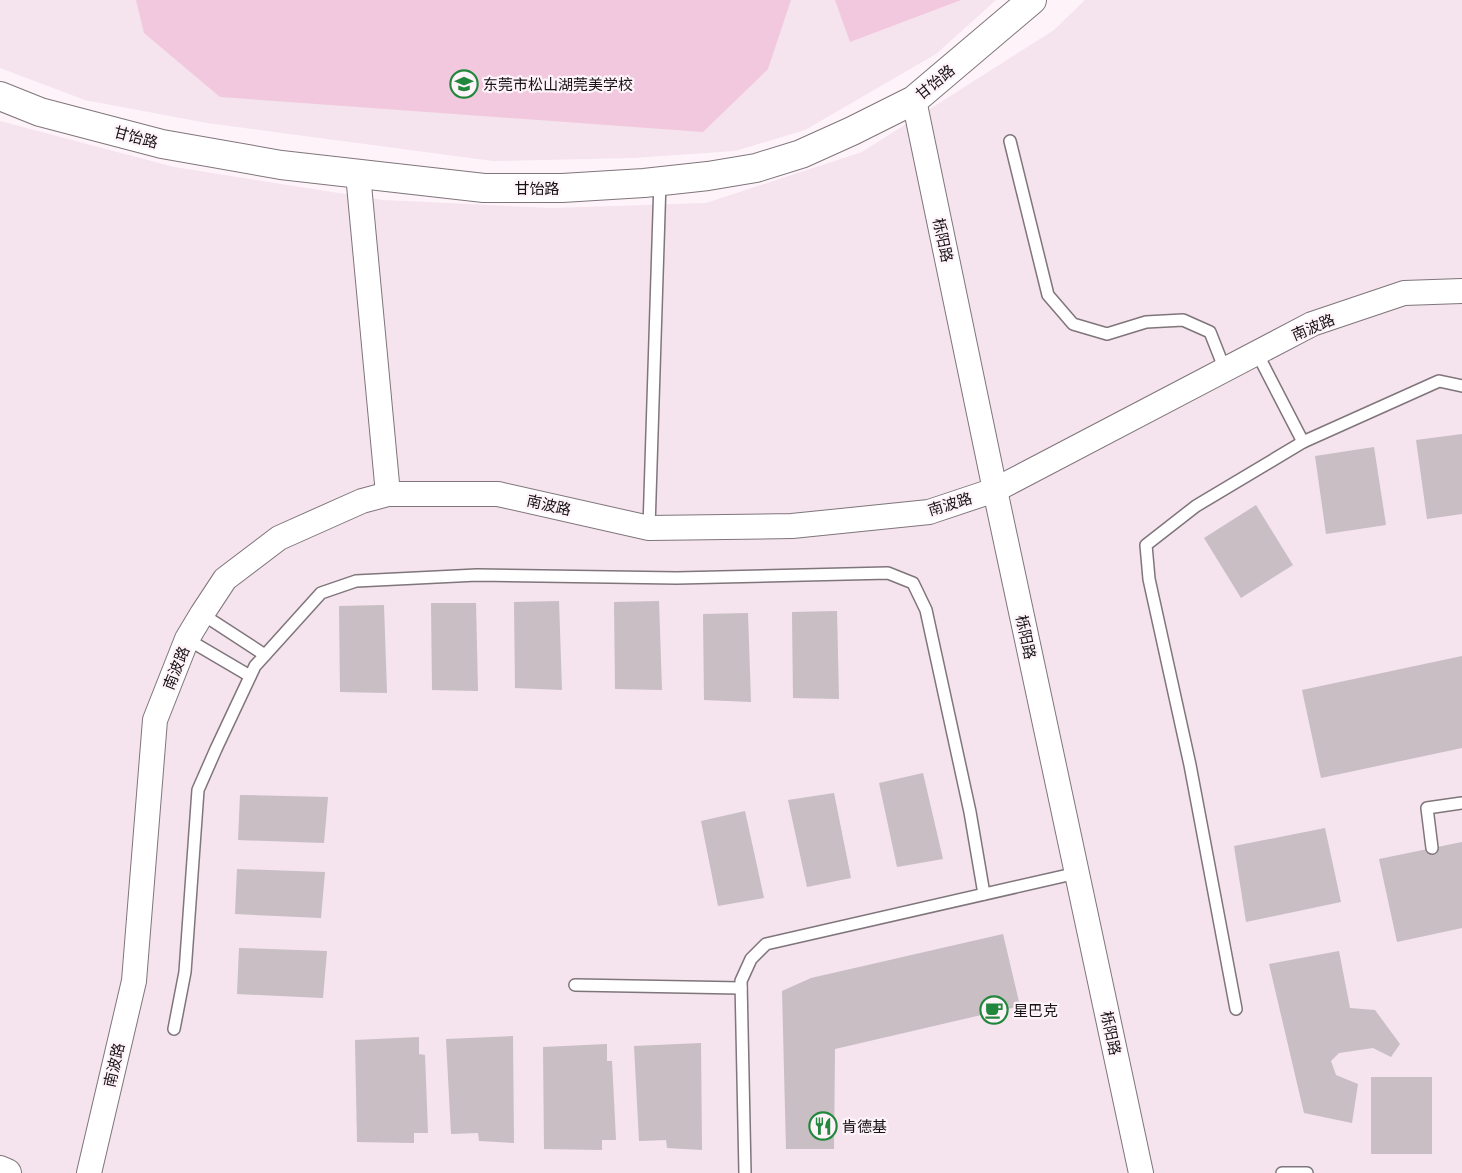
<svg xmlns="http://www.w3.org/2000/svg" width="1462" height="1173" viewBox="0 0 1462 1173" font-family="'Titillium Web','Noto Sans SC',sans-serif">
<style>
.built{fill:#f5e3ed}
.green{fill:#f1c8dd}
.building{fill:#c8bec3}
.lines{fill:none;stroke-linecap:round;stroke-linejoin:round}
.lane-casing{stroke:#7f757a;stroke-width:14}
.street-casing{stroke:#7f757a;stroke-width:26}
.secondary-casing{stroke:#7f757a;stroke-width:30}
.lane{stroke:#fff;stroke-width:11}
.street{stroke:#fff;stroke-width:24}
.secondary{stroke:#fff;stroke-width:28}
.labels{text-anchor:middle;dominant-baseline:central;stroke-width:4.5;stroke-linejoin:round;paint-order:stroke}
.street-label{font-size:15px;fill:#171315;stroke:#fef3f9}
.poi-label{font-size:15px;fill:#171315;stroke:#fef3f9;text-anchor:start}
</style>
<rect width="100%" height="100%" fill="#fef3f9"/>
<g class="built">
<path d="M0 0H996L936 54 805 130 735 151 632 158 493 161 207 123 85 100 0 68Z"/>
<path d="M1085 0H1462V1173H0V121L174 167 383 200 552 208 706 203 862 152 1054 30Z"/>
</g>
<g class="green">
<path d="M136 0H791L768 69 703 132 220 97 144 33Z"/>
<path d="M835 0H961L850 42Z"/>
</g>
<g class="building">
<path d="M1462 434V514L1427 519 1416 440Z"/>
<path d="M1374 447 1386 525 1326 534 1315 456Z"/>
<path d="M1256 505 1293 565 1241 598 1204 538Z"/>
<path d="M559 601 562 690 515 688 514 602Z"/>
<path d="M659 601 662 690 615 689 614 602Z"/>
<path d="M431 603H476L478 691 432 690Z"/>
<path d="M384 605 387 693 340 692 339 606Z"/>
<path d="M837 611 839 699 793 698 792 612Z"/>
<path d="M748 613 751 702 704 700 703 614Z"/>
<path d="M1462 656V748L1321 778 1302 690Z"/>
<path d="M923 773 943 859 897 867 879 783Z"/>
<path d="M834 793 851 878 807 887 788 800Z"/>
<path d="M240 795 328 797 324 843 238 840Z"/>
<path d="M745 811 764 898 718 906 701 821Z"/>
<path d="M1325 828 1341 902 1246 922 1234 846Z"/>
<path d="M1462 842V928L1397 942 1379 859Z"/>
<path d="M237 869 325 872 321 918 235 914Z"/>
<path d="M1003 934 1020 1006 835 1049 834 1149H786L782 991 811 978Z"/>
<path d="M239 948 327 951 323 998 237 994Z"/>
<path d="M1339 951 1350 1008 1375 1010 1400 1044 1391 1057 1373 1048 1339 1053 1331 1061 1336 1075 1358 1084 1352 1123 1304 1113 1269 964Z"/>
<path d="M513 1036 514 1143 479 1141 478 1133 451 1134 446 1039Z"/>
<path d="M419 1037V1054L425 1055 428 1133H414V1143L357 1142 355 1040Z"/>
<path d="M701 1043 702 1150 667 1148 666 1140 639 1141 634 1046Z"/>
<path d="M607 1044V1061H612L616 1140H602V1150L544 1149 543 1047Z"/>
<rect x="1371" y="1077" width="61" height="77"/>
</g>
<g class="lines">
<g class="lane-casing">
<g id="lane">
<path d="M1010 141 1048 295 1073 324 1107 334 1146 322 1183 320 1210 332 1225 370"/>
<path d="M1257 353 1303 442 1439 381 1462 386"/>
<path d="M649 528 660 181"/>
<path d="M202 614 265 655"/>
<path d="M187 639 250 676"/>
<path d="M1432 848 1427 808 1462 803"/>
<path d="M575 985 741 988"/>
<path d="M1236 1009 1190 765 1149 579 1146 545 1196 506 1303 442"/>
<path d="M174 1029 185 972 198 790 216 749 255 666 321 593 356 581 477 575 677 578 888 573 913 583 926 610 970 812 984 894"/>
<path d="M745 1173 741 981 751 959 766 944 1077 873"/>
<path d="M1282 1173H1307"/>
</g>
</g>
<g class="street-casing">
<g id="street">
<path d="M914 100 995 490 1141 1173"/>
<path d="M358 174 388 494"/>
<path d="M89 1173 134 981 155 720 187 639 202 614 225 579 279 538 362 501 388 494H498L649 528 792 526 929 512 995 490 1312 324 1404 293 1462 291"/>
</g>
</g>
<g class="secondary-casing">
<g id="secondary">
<path d="M0 96 40 112 162 144 281 165 484 188H562L644 183 708 176 756 168 801 154 852 131 914 100 1032 0"/>
<path d="M0 1170 7 1173"/>
</g>
</g>
<use href="#lane" class="lane"/>
<use href="#street" class="street"/>
<use href="#secondary" class="secondary"/>
</g>
<defs>
<g id="school-ring" transform="scale(1.4375)"><circle r="9.5" fill="#fef3f9" stroke="#21873c" stroke-width="1.5"/><path d="M0-5L7-2L0 1L-7-2ZM-4 1L0 2.5L4 1V4Q0 6-4 4Z" fill="#21873c"/></g>
<g id="cafe-ring" transform="scale(1.4375)"><circle r="9.5" fill="#fef3f9" stroke="#21873c" stroke-width="1.5"/><path d="M-5.5-4.5H6V0H3Q3 3.5 0 3.5H-2.5Q-5.5 3.5-5.5 0ZM3-3.2v2h1.7v-2ZM-6 4.5H4V6H-6Z" fill="#21873c"/></g>
<g id="restaurant-ring" transform="scale(1.4375)"><circle r="9.5" fill="#fef3f9" stroke="#21873c" stroke-width="1.5"/><path d="M-5-6h1v4h1v-4h1v4h1v-4h1v5L-1.5 .5V6h-2V.5L-5-1ZM5-6V6H3V1.5H1.5Q1.5-4 5-6Z" fill="#21873c"/></g>
</defs>
<g fill-rule="evenodd">
<use href="#school-ring" x="464" y="84"/>
<use href="#cafe-ring" x="994" y="1010"/>
<use href="#restaurant-ring" x="823" y="1126"/>
</g>
<g class="labels">
<g class="street-label">
<text transform="translate(935 82) rotate(-39)">甘饴路</text>
<text transform="translate(136 137) rotate(15)">甘饴路</text>
<text x="537" y="188">甘饴路</text>
<text transform="translate(943 240) rotate(78)">栎阳路</text>
<text transform="translate(1313 327) rotate(-23)">南波路</text>
<text transform="translate(950 504) rotate(-17)">南波路</text>
<text transform="translate(549 505) rotate(13)">南波路</text>
<text transform="translate(1026 637) rotate(78)">栎阳路</text>
<text transform="translate(176 668) rotate(-68)">南波路</text>
<text transform="translate(1111 1033) rotate(78)">栎阳路</text>
<text transform="translate(114 1065) rotate(-77)">南波路</text>
</g>
<g class="poi-label">
<text x="483" y="84">东莞市松山湖莞美学校</text>
<text x="1013" y="1010">星巴克</text>
<text x="842" y="1126">肯德基</text>
</g>
</g>
</svg>
